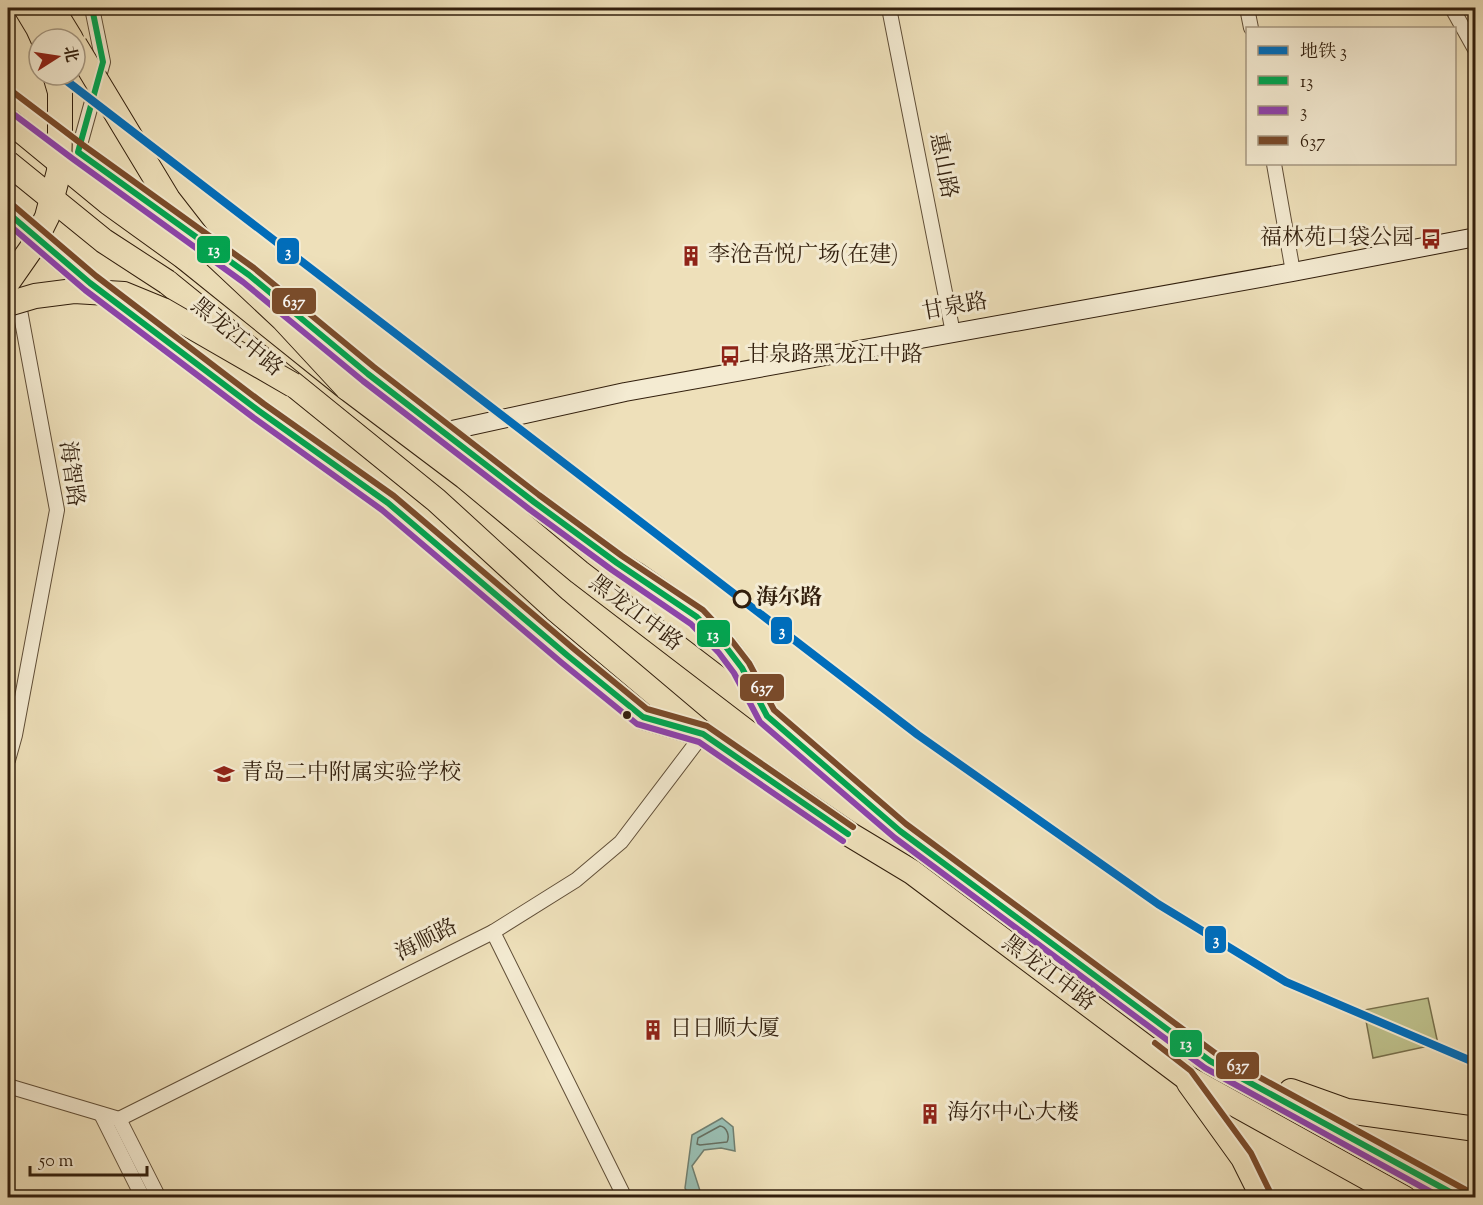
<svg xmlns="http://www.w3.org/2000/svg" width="1483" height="1205" viewBox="0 0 1483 1205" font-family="'Sorts Mill Goudy','Noto Serif SC',serif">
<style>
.green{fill:#bec18c;stroke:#78704c;stroke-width:1.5}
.water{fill:#99bdb1;stroke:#707e6f;stroke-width:1.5}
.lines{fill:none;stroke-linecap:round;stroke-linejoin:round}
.shore{stroke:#666e5f;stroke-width:1.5}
.street-casing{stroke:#614f38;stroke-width:16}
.secondary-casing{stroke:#321f0d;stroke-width:20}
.highway-casing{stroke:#321f0d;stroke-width:26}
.street{stroke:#f4ebd2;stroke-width:14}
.secondary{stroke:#f4ebd2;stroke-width:18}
.highway{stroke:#eee0ba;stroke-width:24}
.highway-bridge-casing{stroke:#321f0d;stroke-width:26;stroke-linecap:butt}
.highway-bridge{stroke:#eee0ba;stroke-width:24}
.bus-1-casing{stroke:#f4ebd2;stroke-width:10}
.bus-2-casing{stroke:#f4ebd2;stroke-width:10}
.bus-3-casing{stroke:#f4ebd2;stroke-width:10}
.bus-1{stroke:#00a651;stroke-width:6}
.bus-2{stroke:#8e44ad;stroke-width:6}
.bus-3{stroke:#7a4b2a;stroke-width:6}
.metro-1-casing{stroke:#f4ebd2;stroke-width:12}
.metro-1{stroke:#006dbb;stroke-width:8}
.stop-dot{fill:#f4ebd2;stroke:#321f0d;stroke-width:3}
.bus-dot{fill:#321f0d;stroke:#f4ebd2;stroke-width:2}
.labels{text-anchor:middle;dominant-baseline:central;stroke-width:6;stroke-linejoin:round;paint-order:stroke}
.street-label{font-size:22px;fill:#321f0d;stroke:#f4ebd2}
.poi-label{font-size:22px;fill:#321f0d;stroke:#f4ebd2;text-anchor:start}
.stop-label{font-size:22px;font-weight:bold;fill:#321f0d;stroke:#f4ebd2;text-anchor:start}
.line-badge{stroke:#f4ebd2;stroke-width:2}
.badge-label{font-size:16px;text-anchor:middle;font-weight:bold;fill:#fff}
</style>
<rect width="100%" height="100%" fill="#eee0ba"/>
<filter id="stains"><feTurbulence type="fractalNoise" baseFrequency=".00333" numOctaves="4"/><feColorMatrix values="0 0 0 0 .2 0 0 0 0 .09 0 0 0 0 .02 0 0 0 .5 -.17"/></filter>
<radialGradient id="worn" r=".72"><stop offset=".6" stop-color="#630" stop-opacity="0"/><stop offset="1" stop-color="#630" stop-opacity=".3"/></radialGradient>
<path class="green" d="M1428 998 1438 1044 1373 1058 1364 1010Z"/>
<path class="water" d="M722 1118 733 1127 735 1151 721 1148 704 1150 692 1166 702 1197H690L685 1188 692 1135Z"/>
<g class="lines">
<path class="shore" d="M720 1126C727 1127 730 1136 727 1142L700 1145 697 1144 698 1138Z"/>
<g class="street-casing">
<g id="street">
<path d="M889 8 953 333"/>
<path d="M1247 8 1251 28"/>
<path d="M1452 8 1476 51"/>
<path d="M75 156 78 152 103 62 92 8"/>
<path d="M1274 164 1293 272"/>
<path d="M8 760 15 735 57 510 17 294"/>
<path d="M493 932 625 1198"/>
<path d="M8 1086 119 1119 159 1198"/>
<path d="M101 1114 143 1198"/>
<path d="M119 1119 493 932 576 880 621 842 703 734"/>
</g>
</g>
<g class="secondary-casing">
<path id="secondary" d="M443 432 625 392 1293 272 1476 237"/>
</g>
<g class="highway-casing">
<g id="highway">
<path d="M26 8 38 28 43 39"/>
<path d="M52 8 71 39"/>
<path d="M8 99 78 152 190 233"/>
<path d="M8 213 90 283 259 411 388 503 568 656 643 717 695 732"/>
<path d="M184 257 347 388 465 477 579 572 767 716 900 831 1210 1061 1462 1198"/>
<path d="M167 282 436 500 555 609 703 734 849 834 912 872 1184 1076 1404 1198"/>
<path d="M266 289 368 374 534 502 617 563 635 574 697 617 726 647 742 668 763 708"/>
<path d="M1189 1083 1243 1158 1263 1198"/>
<path d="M1291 1091 1347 1111 1476 1129"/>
</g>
</g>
<use href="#street" class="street"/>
<use href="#secondary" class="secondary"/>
<use href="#highway" class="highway"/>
<g class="highway-bridge-casing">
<g id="highway-bridge">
<path d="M75 45 168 199 203 244 283 319 347 388"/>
<path d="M8 120 109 203 184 257"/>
<path d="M8 163 104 241 167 282"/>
<path d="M8 282 31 249 47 217 59 171 60 132V92L55 75"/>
<path d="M8 304 35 296 74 291 124 294 163 310 293 385"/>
</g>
</g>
<use href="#highway-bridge" class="highway-bridge"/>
<g class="bus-1-casing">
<g id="bus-1">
<path d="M92 8 103 62 78 152 249 275 368 374 534 502 617 563 697 617 726 647 742 668 767 716 900 831 1210 1061 1461 1198"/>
<path d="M8 213 90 283 259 411 388 503 568 656 643 717 703 734 848 834"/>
</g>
</g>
<g class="bus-2-casing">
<g id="bus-2">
<path d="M8 110 73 159 243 282 363 381 529 509 612 570 691 624 719 653 734 673 760 722 895 838 1205 1068 1442 1198"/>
<path d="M8 224 85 290 254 418 382 510 562 663 637 724 699 742 843 841"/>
</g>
</g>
<g class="bus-3-casing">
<g id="bus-3">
<path d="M13 92 83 145 254 268 374 367 539 495 622 556 703 610 732 641 749 663 774 710 906 824 1215 1053 1466 1190"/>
<path d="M14 206 96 276 264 404 394 496 574 649 647 709 707 726 853 827"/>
<path d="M1155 1043 1191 1071 1251 1153 1271 1194"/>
</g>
</g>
<use href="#bus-1" class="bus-1"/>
<use href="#bus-2" class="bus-2"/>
<use href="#bus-3" class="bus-3"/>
<g class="metro-1-casing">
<path id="metro-1" d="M59 75 918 735 1158 904 1286 982 1476 1063"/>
</g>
<use href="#metro-1" class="metro-1"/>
</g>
<defs>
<g id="bus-bare" transform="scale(1.62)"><path d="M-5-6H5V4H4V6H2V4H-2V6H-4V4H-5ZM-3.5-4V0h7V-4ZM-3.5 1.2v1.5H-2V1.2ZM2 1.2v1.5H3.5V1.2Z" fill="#8f2418" stroke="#f4ebd2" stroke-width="2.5" paint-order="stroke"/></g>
<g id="building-bare" transform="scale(1.62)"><path d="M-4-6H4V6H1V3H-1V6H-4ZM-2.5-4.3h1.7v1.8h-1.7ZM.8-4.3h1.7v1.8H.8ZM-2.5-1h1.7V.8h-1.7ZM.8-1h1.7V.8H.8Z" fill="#8f2418" stroke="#f4ebd2" stroke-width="2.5" paint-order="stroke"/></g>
<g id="school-bare" transform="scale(1.62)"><path d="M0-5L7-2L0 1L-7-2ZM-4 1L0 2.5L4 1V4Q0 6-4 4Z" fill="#8f2418" stroke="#f4ebd2" stroke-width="2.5" paint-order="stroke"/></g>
</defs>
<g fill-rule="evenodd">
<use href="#bus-bare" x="1431" y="239"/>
<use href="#building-bare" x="691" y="256"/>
<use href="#bus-bare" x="730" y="356"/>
<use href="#school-bare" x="224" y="774"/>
<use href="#building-bare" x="653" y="1030"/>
<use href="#building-bare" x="930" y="1114"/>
</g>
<circle class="stop-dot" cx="742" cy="599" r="8"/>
<circle class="bus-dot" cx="627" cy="715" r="5"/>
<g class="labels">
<g class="street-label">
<text transform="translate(942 166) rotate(79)">惠山路</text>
<text transform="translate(955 308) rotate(-10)">甘泉路</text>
<text transform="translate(236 338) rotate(39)">黑龙江中路</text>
<text transform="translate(70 474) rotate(82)">海智路</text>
<text transform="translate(635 614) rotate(37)">黑龙江中路</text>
<text transform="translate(427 941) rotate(-27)">海顺路</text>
<text transform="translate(1048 974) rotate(37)">黑龙江中路</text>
</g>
<g class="poi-label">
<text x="1414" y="239" text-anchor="end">福林苑口袋公园</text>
<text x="708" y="256">李沧吾悦广场(在建)</text>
<text x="747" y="356">甘泉路黑龙江中路</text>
<text x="241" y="774">青岛二中附属实验学校</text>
<text x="670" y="1030">日日顺大厦</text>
<text x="947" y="1114">海尔中心大楼</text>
</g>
<g class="stop-label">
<text x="756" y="599">海尔路</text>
</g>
</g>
<g class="line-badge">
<rect x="196" y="235" width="35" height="29" rx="6" fill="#00a651"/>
<rect x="276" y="237" width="24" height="28" rx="6" fill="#006dbb"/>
<rect x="271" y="287" width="46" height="28" rx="6" fill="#7a4b2a"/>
<rect x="770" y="616" width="23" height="29" rx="6" fill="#006dbb"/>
<rect x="696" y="619" width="35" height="29" rx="6" fill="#00a651"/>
<rect x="739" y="673" width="46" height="29" rx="6" fill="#7a4b2a"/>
<rect x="1204" y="925" width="23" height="29" rx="6" fill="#006dbb"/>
<rect x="1169" y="1029" width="34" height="29" rx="6" fill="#00a651"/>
<rect x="1215" y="1051" width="45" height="29" rx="6" fill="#7a4b2a"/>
</g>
<g class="badge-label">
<text x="214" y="255">13</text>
<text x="288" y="257">3</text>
<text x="294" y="307">637</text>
<text x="782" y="636">3</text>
<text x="713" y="640">13</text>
<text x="762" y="693">637</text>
<text x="1216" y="945">3</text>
<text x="1186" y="1049">13</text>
<text x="1238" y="1071">637</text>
</g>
<rect width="1483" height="1205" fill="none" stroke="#eee0ba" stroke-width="30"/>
<rect x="9" y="9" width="1465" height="1187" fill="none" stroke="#321f0d" stroke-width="3"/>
<rect x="15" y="15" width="1453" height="1175" fill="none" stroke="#321f0d" stroke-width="1.5"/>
<rect x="1246" y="27" width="210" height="138" fill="#f4ebd2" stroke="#a69983" stroke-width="1.5"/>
<rect x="1258" y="46" width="30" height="9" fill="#006dbb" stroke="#a69983" stroke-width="1.5"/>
<text x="1300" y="57" font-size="18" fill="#321f0d">地铁 3</text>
<rect x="1258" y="76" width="30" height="9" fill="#00a651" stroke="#a69983" stroke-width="1.5"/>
<text x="1300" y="87" font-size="18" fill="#321f0d">13</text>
<rect x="1258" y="106" width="30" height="9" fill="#8e44ad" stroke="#a69983" stroke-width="1.5"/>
<text x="1300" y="117" font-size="18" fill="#321f0d">3</text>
<rect x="1258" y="136" width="30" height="9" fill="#7a4b2a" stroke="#a69983" stroke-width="1.5"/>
<text x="1300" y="147" font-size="18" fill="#321f0d">637</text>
<g transform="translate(57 57) rotate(78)"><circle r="28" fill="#f4ebd2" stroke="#a69983" stroke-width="1.5"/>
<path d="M0-4.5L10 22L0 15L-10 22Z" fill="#8f2418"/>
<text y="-9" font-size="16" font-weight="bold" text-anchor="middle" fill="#321f0d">北</text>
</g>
<path d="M30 1166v9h117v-9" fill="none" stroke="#321f0d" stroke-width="3"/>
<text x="39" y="1166" font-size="18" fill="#321f0d" stroke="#f4ebd2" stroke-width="4.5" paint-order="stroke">50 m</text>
<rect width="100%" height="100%" filter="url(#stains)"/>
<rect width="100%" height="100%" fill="url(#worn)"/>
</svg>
